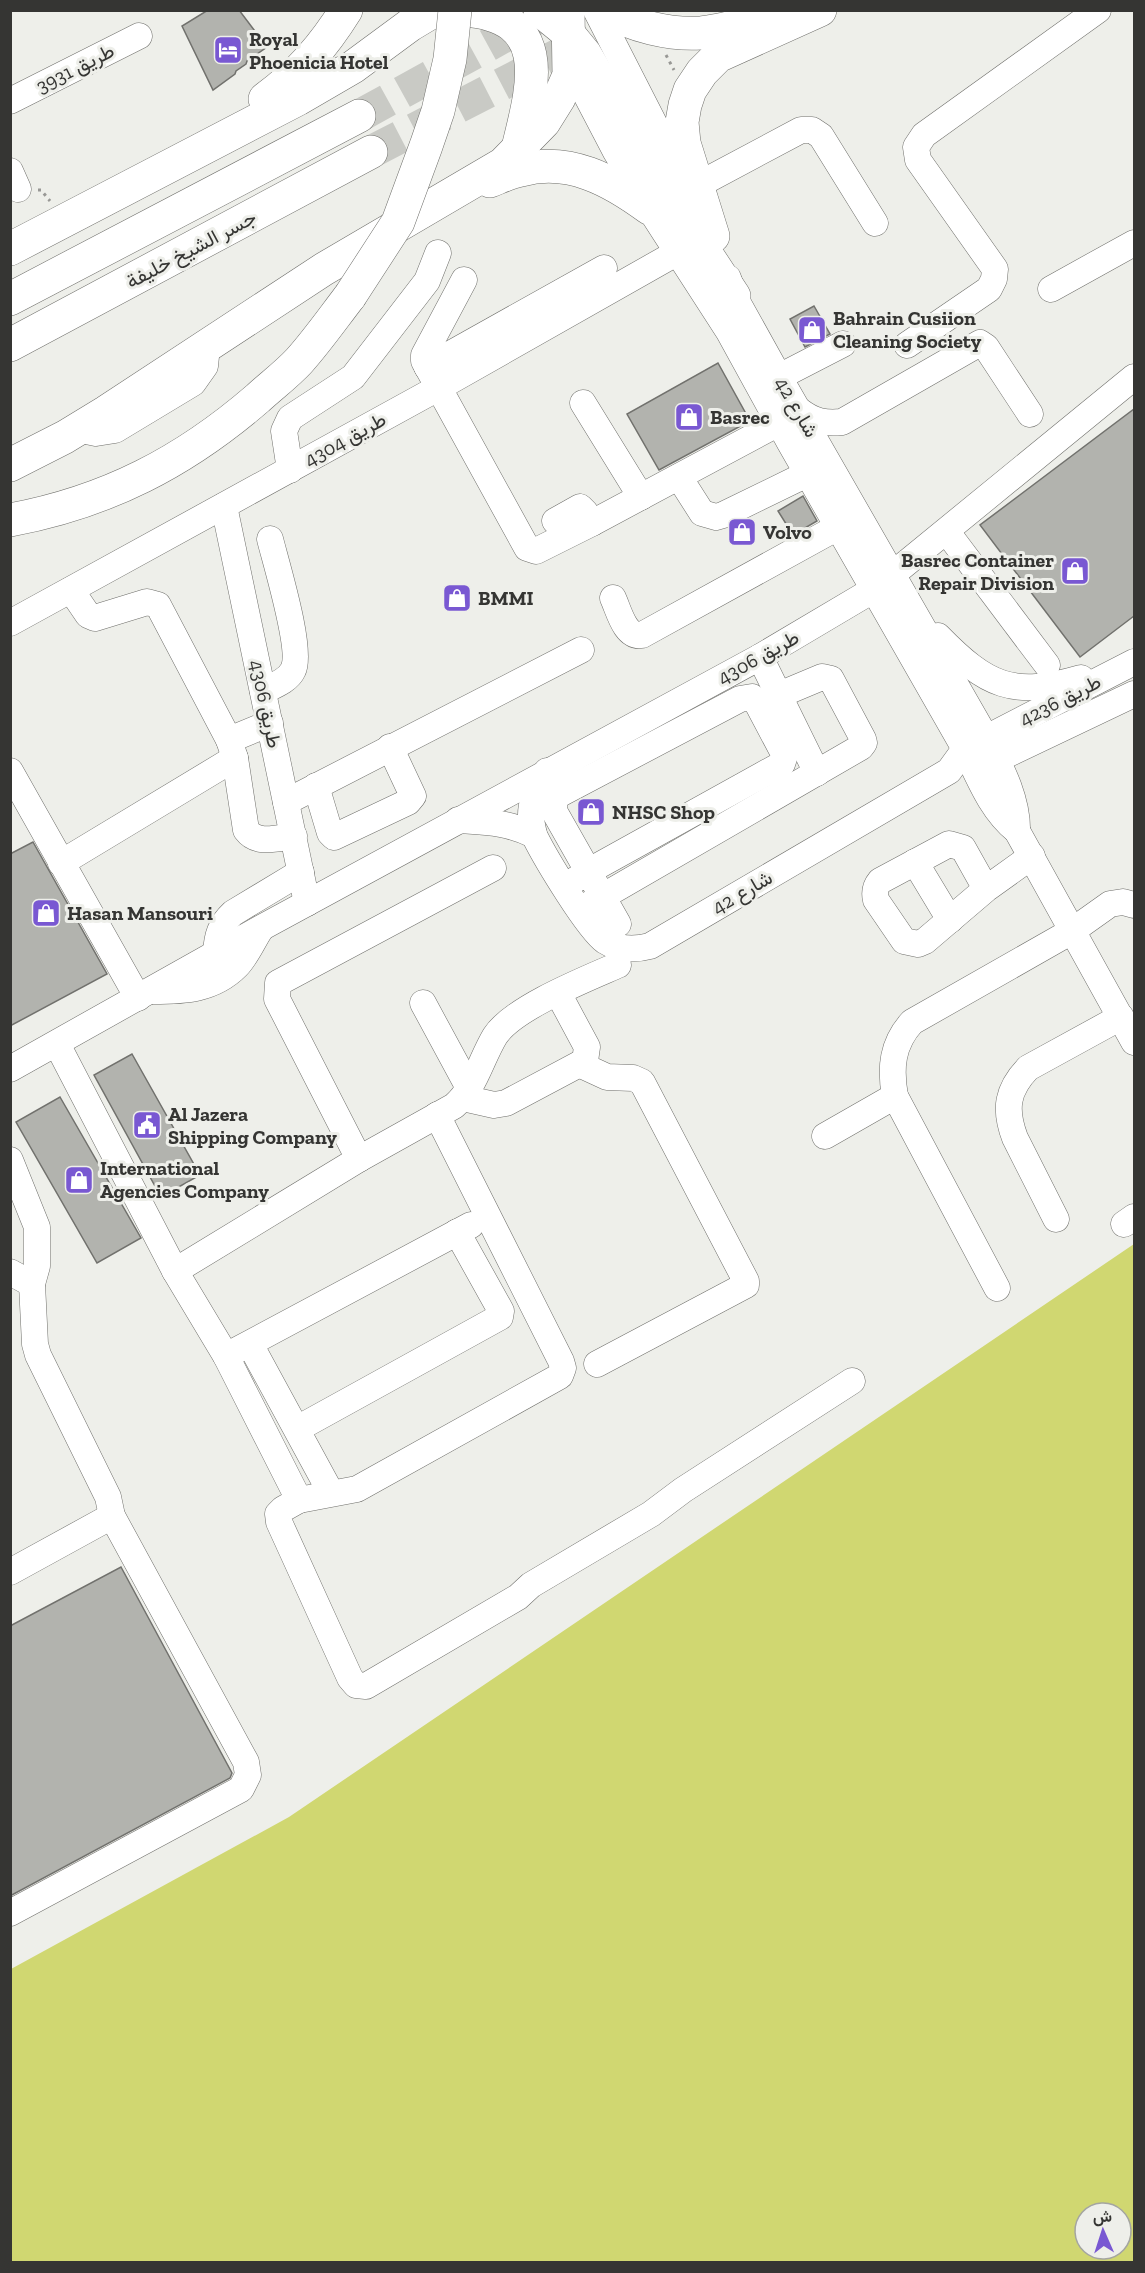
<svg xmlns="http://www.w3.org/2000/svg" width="1145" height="2273" viewBox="0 0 1145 2273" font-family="'Zilla Slab',Vazirmatn,serif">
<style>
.water{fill:#d0d771;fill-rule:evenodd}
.building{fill:#b2b3ae;stroke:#71716d;stroke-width:1.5}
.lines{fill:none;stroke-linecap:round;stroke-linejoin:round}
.highway-tunnel{stroke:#c9cac5;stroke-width:33;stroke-dasharray:33 16;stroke-linecap:butt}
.minor-casing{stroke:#6f6f6b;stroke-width:27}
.highway-casing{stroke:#6f6f6b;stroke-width:34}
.path{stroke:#989895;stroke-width:3;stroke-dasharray:3 4.5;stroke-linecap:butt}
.minor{stroke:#fff;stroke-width:26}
.highway{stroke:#fff;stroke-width:33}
.highway-bridge-casing{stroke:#6f6f6b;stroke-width:34;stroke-linecap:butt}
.highway-bridge{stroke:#fff;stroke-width:33}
.labels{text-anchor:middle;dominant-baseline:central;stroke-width:6;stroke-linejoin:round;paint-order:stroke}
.poi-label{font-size:20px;font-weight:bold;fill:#353533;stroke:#eeefea;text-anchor:start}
.street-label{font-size:20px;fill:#353533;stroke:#eeefea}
</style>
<rect width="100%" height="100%" fill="#eeefea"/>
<path class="water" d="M1134 1244V2262H11V1969L289 1817ZM1085 2213H1121V2249H1085Z"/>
<g class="building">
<path d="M208 10H239L267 47 247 61 246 64 236 71 235 74 213 90 182 26Z"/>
<path d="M814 306 830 334 805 347 790 319Z"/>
<path d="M718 363 750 421 659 470 627 414Z"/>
<path d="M1134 409V616L1080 657 980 525Z"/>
<path d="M803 496 817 521 793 535 778 511Z"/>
<path d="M33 842 107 974 10 1026V854Z"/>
<path d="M132 1054 200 1175 161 1197 94 1075Z"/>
<path d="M60 1097 141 1238 97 1263 16 1122Z"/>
<path d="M121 1567 232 1773 230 1778 10 1896V1626Z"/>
</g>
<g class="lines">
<g class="highway-tunnel">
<path d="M359 116 541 16"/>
<path d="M371 152 591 38"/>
</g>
<g class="minor-casing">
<g id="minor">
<path d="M596 10 687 188"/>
<path d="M569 62 616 152 649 208 729 332 790 443 965 749C979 778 991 810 1017 831L1134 1042"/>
<path d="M10 101 139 36"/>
<path d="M10 171 18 189"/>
<path d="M696 186 801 130H812L821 136 875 223"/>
<path d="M728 278 734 296 779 377 986 738C1000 766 1018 799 1017 831"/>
<path d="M464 280 424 355V361L527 548 536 551 592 523 792 416"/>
<path d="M1051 289 1134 243"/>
<path d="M907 345 989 289 994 279 995 269 918 160 916 147 924 135 1098 10"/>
<path d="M427 367 604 268"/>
<path d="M779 377 843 344"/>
<path d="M583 403 641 497"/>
<path d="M800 411C813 421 825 424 842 422L980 343 986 347 1030 414"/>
<path d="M77 429 96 433 115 430 193 383 205 366 207 346"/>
<path d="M290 470 284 431 290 418 353 377 427 281 438 253"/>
<path d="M679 477 702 513 716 517 723 515 807 474"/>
<path d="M224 506 307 903"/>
<path d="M555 521 580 507 585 512 592 523"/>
<path d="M947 532 1047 665"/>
<path d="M893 574 1134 377"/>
<path d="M71 590 88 615 95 618 147 602 158 605 229 740 235 758 246 830C257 845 277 838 294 836"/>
<path d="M613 598C619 611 625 638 642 635L838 527"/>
<path d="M10 623 438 388 678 252"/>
<path d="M938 636C987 686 1012 698 1081 678"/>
<path d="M760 657 817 773"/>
<path d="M263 691C273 686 288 681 293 670 303 651 276 563 270 539"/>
<path d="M229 740 270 723"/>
<path d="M983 766 1134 694"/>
<path d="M10 771 138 998"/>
<path d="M547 771C538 787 530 801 531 819 532 825 533 832 535 837 546 859 588 929 605 941 619 950 635 950 650 946L949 771 965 749 1134 662"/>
<path d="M316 786 330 833 334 837 408 802 413 796 390 747"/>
<path d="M286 802 581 650"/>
<path d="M458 820C487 822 507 822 534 835"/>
<path d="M915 862 950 920"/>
<path d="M61 863 235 758"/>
<path d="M565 886 598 866 782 764 784 758 783 752 756 701 752 697 740 699 558 795 554 803V811L618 924"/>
<path d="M986 889 963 848 949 844 880 881C875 887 874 892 876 900L904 941 918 944 925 941 986 889 1032 856"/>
<path d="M588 905 861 747 864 743 863 739 831 679 822 677 779 695"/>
<path d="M216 953C217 936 220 925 233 913L301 872"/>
<path d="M153 991C184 991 213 990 237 966 246 957 253 941 260 930"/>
<path d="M423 1003 469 1088"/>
<path d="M57 1044 175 1271 226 1356 299 1500 283 1509 278 1514 279 1522 350 1678 356 1685 366 1686 518 1597 531 1585 651 1514 683 1490 852 1381"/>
<path d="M581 1065 607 1077 633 1078 642 1082 746 1281V1285L597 1364"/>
<path d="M10 1069 261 928 760 657 873 590"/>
<path d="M463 1098 494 1105 506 1103 585 1061 587 1047 558 993"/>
<path d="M825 1136 895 1096"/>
<path d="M359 1159 277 999 278 983 493 868"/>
<path d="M10 1160 37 1227V1266L32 1284 35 1344 38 1355 108 1497 112 1516 246 1762 248 1775 241 1789 10 1913"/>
<path d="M1056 1219 1015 1138C1004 1109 1007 1090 1028 1068L1121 1017"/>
<path d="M1124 1224 1134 1217"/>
<path d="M175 1271 359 1159 454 1106C475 1088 481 1059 495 1036 513 1008 586 979 618 965"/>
<path d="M10 1272 32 1284"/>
<path d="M997 1288 895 1096C890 1068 892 1044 912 1022L1072 931 1110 904 1123 902 1134 905"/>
<path d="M250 1344 331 1493"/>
<path d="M226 1356 471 1225"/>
<path d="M297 1429 500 1317 501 1311 457 1232"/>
<path d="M299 1500 357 1489 560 1376 563 1368 561 1361 437 1115"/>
<path d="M10 1572 112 1516"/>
</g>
</g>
<g class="highway-casing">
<g id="highway">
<path d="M465 10C552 17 534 83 519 144"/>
<path d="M540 10 567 32 585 54 664 190 734 296"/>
<path d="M605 10C633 26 669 35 701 33 723 31 745 23 766 19"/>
<path d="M265 99C300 73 323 47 346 10"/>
<path d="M490 181C500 177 510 172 521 170 569 157 611 180 649 208"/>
<path d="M713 236 684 143 682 122 685 105 690 90 702 72 718 56 820 10"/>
<path d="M10 249 298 99 353 67 410 25 435 10"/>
<path d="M10 299 359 116"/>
<path d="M10 345 371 152"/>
<path d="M10 465 65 437 106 412 324 269 503 164 544 122 559 98 569 75 568 10"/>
<path d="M10 520C107 502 184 462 258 398 271 386 287 374 299 361 317 341 333 318 350 296"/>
</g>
</g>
<g class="path">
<path d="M666 55 674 70"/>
<path d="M38 190H41L50 201"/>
</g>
<use href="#minor" class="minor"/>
<use href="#highway" class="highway"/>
<g class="highway-bridge-casing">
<path id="highway-bridge" d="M350 296 398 222 426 146 438 111 450 59 455 10"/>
</g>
<use href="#highway-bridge" class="highway-bridge"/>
</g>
<defs>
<g id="hotel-square" transform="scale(1.5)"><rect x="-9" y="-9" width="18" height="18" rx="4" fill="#7958d2" stroke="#eeefea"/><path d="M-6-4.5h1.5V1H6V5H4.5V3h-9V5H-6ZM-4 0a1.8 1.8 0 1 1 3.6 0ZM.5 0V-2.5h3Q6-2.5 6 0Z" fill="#fff"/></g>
<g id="shop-square" transform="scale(1.5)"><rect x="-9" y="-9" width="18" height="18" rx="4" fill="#7958d2" stroke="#eeefea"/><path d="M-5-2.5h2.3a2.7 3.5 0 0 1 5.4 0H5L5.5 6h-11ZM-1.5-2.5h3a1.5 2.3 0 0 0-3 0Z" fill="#fff"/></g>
<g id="civic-square" transform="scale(1.5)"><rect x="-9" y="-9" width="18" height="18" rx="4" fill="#7958d2" stroke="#eeefea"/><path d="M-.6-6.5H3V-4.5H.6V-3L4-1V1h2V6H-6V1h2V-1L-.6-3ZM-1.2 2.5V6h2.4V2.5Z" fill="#fff"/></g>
</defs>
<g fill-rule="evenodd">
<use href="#hotel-square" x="228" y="50"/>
<use href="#shop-square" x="812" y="330"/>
<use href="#shop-square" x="689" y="417"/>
<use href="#shop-square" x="742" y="532"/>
<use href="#shop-square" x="1075" y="571"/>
<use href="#shop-square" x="457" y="598"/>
<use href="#shop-square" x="591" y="812"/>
<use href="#shop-square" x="46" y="913"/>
<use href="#civic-square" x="147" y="1125"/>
<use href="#shop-square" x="79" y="1180"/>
</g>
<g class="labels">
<g class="poi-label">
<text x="249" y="39">Royal<tspan x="249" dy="23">Phoenicia Hotel</tspan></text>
<text x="833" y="318">Bahrain Cusiion<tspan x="833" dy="23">Cleaning Society</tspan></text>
<text x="710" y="417">Basrec</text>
<text x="763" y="532">Volvo</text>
<text x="1054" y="560" text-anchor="end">Basrec Container<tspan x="1054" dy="23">Repair Division</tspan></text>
<text x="478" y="598">BMMI</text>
<text x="612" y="812">NHSC Shop</text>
<text x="67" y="913">Hasan Mansouri</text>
<text x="168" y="1114">Al Jazera<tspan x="168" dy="23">Shipping Company</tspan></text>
<text x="100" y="1168">International<tspan x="100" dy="23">Agencies Company</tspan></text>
</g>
<g class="street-label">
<text transform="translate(75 68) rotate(-27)">طريق 3931</text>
<text transform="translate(191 249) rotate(-28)">جسر الشيخ خليفة</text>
<text transform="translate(797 407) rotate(60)">شارع 42</text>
<text transform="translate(345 439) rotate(-29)">طريق 4304</text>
<text transform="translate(758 657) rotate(-29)">طريق 4306</text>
<text transform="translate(1060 700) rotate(-27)">طريق 4236</text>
<text transform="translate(266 704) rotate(78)">طريق 4306</text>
<text transform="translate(742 892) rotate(-30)">شارع 42</text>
</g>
</g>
<rect width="1145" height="2273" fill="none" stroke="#353533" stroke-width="24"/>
<g transform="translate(1103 2231) rotate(357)"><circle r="28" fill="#eeefea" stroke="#a4a5a1" stroke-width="1.5"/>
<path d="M0-4.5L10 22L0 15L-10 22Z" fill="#7958d2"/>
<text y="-9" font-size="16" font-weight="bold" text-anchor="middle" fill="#353533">ش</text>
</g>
</svg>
